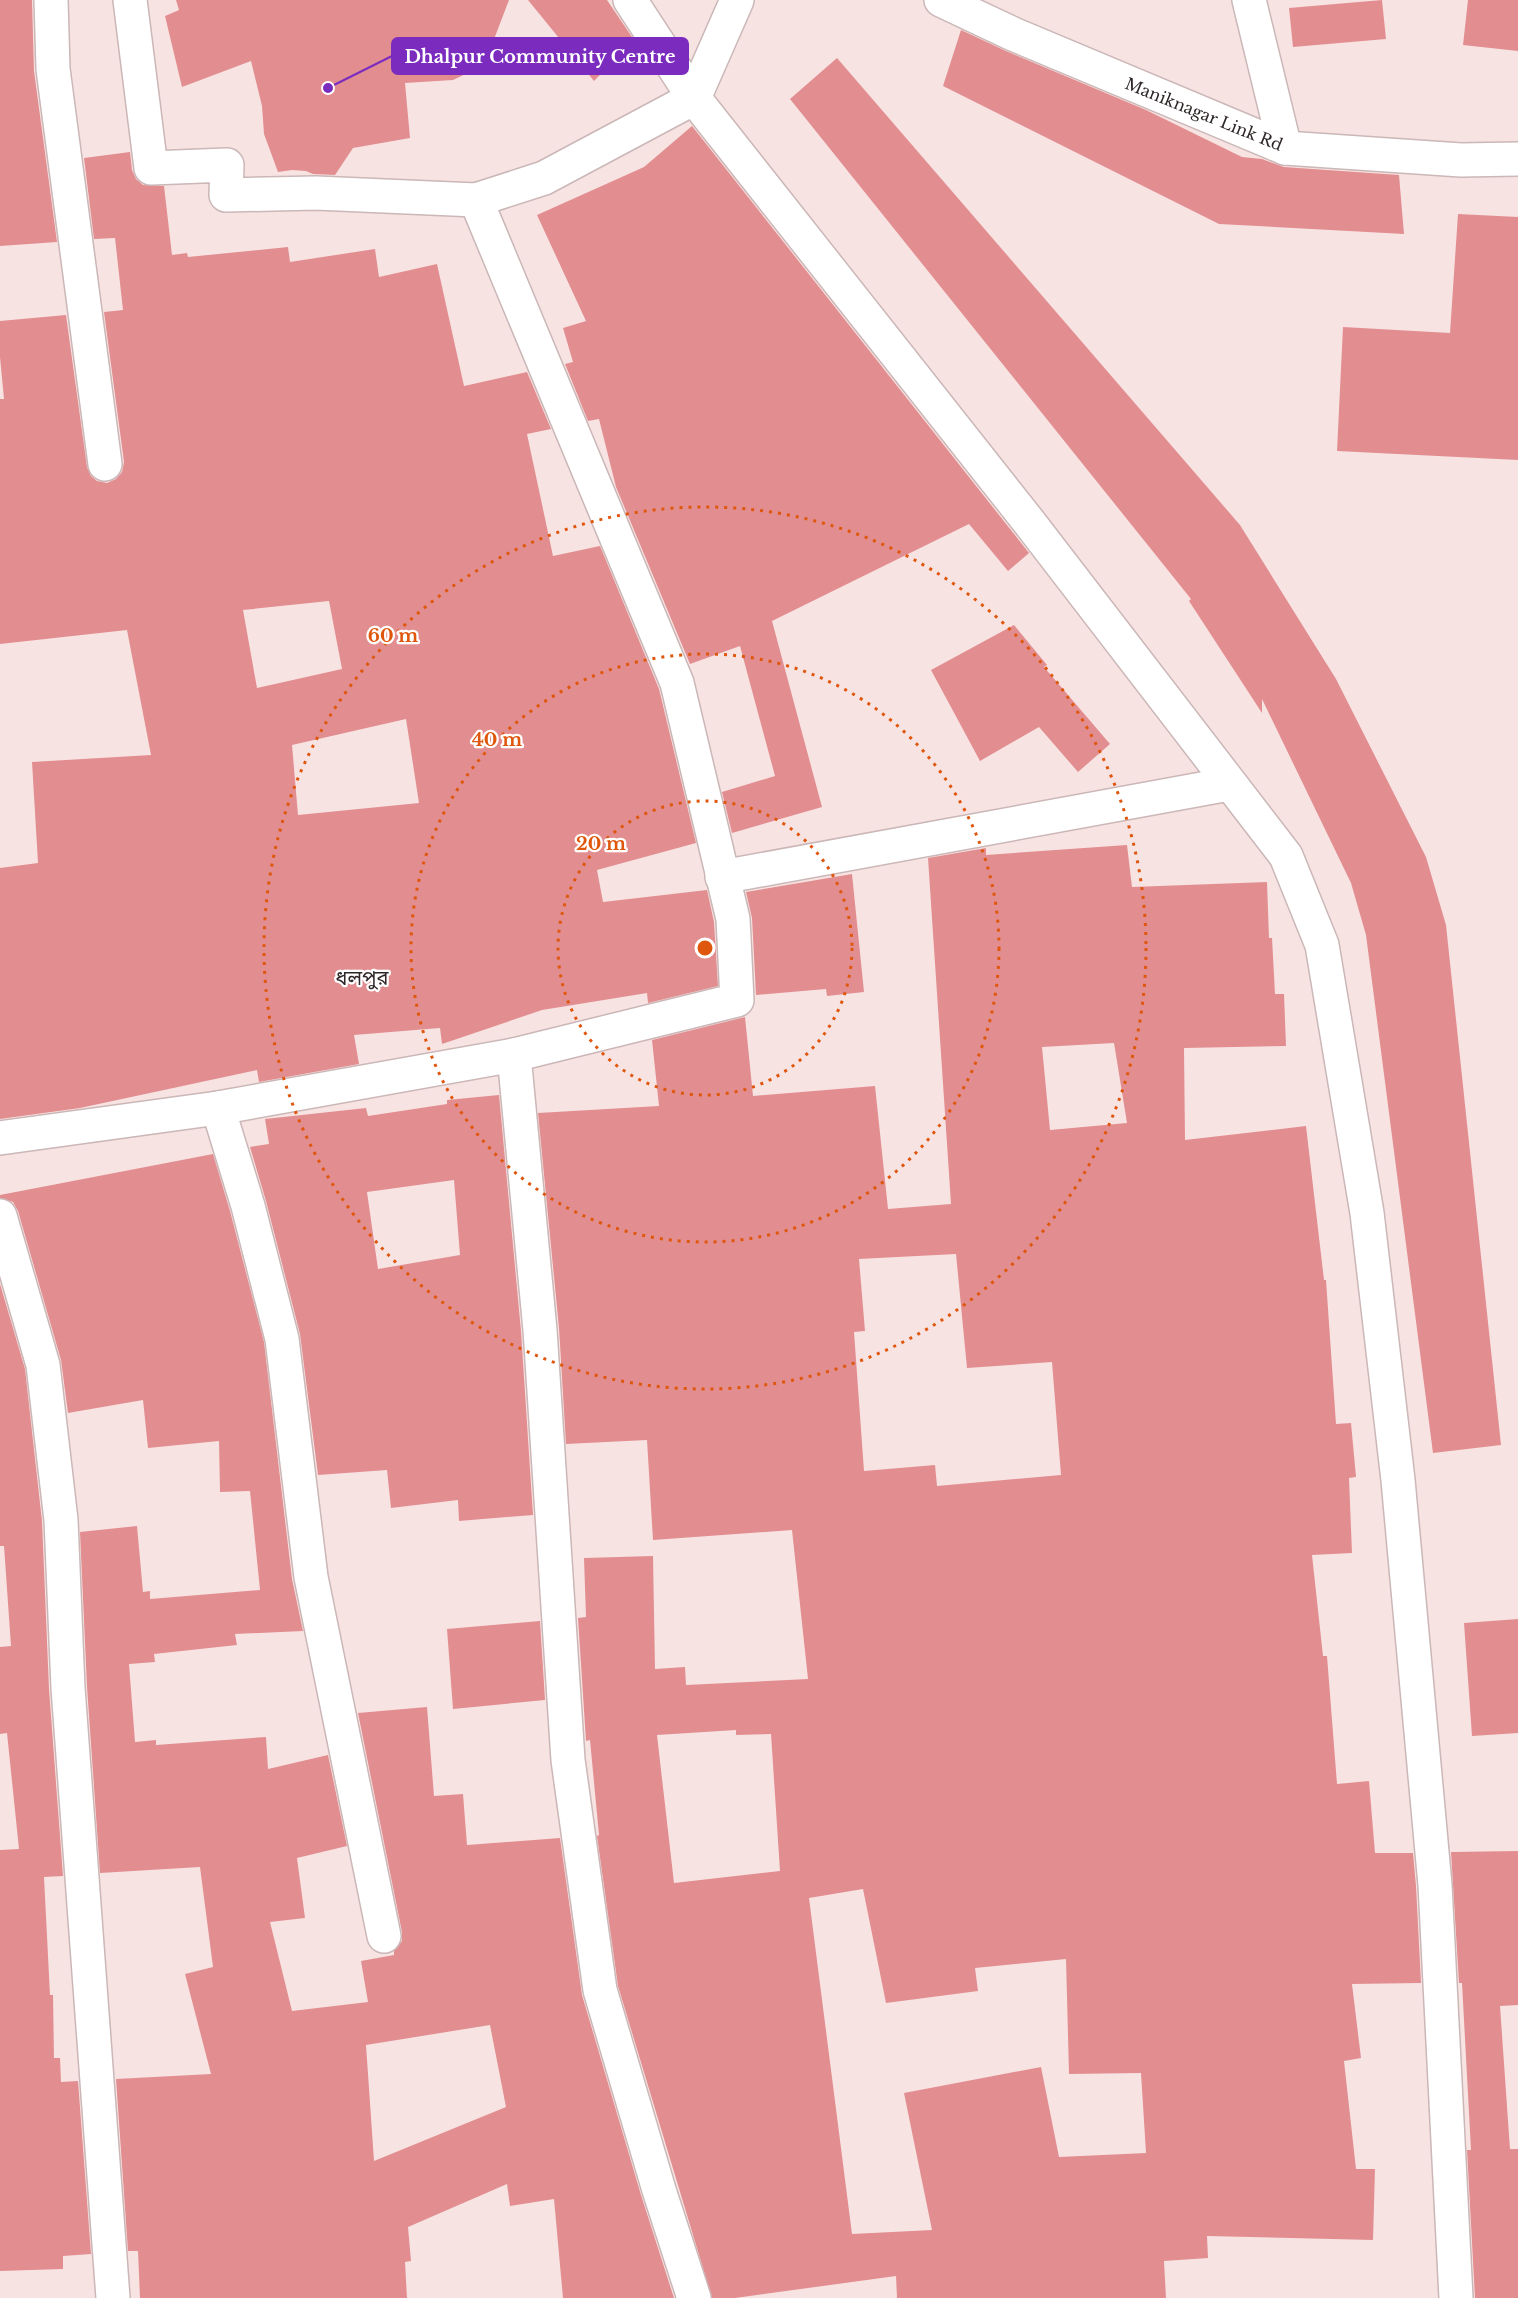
<svg xmlns="http://www.w3.org/2000/svg" width="1518" height="2298" viewBox="0 0 1518 2298" font-family="'Libre Baskerville','Noto Sans Bengali',serif">
<style>
.building{fill:#e28e90;fill-rule:evenodd}
.lines{fill:none;stroke-linecap:round;stroke-linejoin:round}
.minor-casing{stroke:#cbb7b7;stroke-width:36}
.minor{stroke:#fff;stroke-width:33}
.ring{fill:none;stroke:#df560d;stroke-width:3;stroke-dasharray:3 6}
.labels{text-anchor:middle;dominant-baseline:central;stroke-width:4.5;stroke-linejoin:round;paint-order:stroke}
.street-label{font-size:16px;fill:#2f2727;stroke:#fff}
.quarter-label{font-size:20px;fill:#2f2727;stroke:#fff}
.centre{fill:#df560d;stroke:#fff;stroke-width:3}
.ring-label{font-size:18px;text-anchor:middle;font-weight:bold;fill:#df560d;stroke:#fff;stroke-width:4.5;stroke-linejoin:round;paint-order:stroke}
.leader{fill:none;stroke:#7b2cbf;stroke-width:2}
.callout-dot{fill:#7b2cbf;stroke:#fff;stroke-width:2}
.callout{fill:#7b2cbf;stroke:#7b2cbf;stroke-width:2}
.callout-label{font-size:18px;text-anchor:middle;font-weight:bold;fill:#fff}
</style>
<rect width="100%" height="100%" fill="#f8e3e3"/>
<g class="building">
<path d="M0 0H32L34 71 57 242 0 246Z"/>
<path d="M176 0H509L488 55 474 70 453 80 405 83 410 138 353 148 335 175 313 174 306 171 292 170 278 172 264 134 262 106 251 61 182 87 165 16 179 10Z"/>
<path d="M528 0H607L634 40 594 81Z"/>
<path d="M1382 0 1386 39 1293 47 1289 8Z"/>
<path d="M1468 0H1518V51L1463 45Z"/>
<path d="M961 30 1006 51 1146 110 1242 157 1262 159 1284 167 1399 175 1404 234 1219 224 943 86Z"/>
<path d="M837 58 1240 525 1336 679 1426 857 1446 925 1501 1445 1433 1453 1366 935 1351 883 1262 699V713L1189 601 1191 599 790 99Z"/>
<path d="M692 126 1029 553 1008 571 969 524 772 621 822 807 732 833 722 792 775 776 740 646 690 664 616 487 599 419 588 421 565 364 573 362 563 328 586 321 537 215 644 167Z"/>
<path d="M130 152 132 170 136 179 143 185 164 186 172 255 187 253 188 257 288 247 290 262 375 249 379 277 437 264 464 386 527 372 551 429 527 434 553 556 600 546 659 689 696 843 597 870 603 902 707 890 714 922 718 986 648 1003 647 993 542 1010 442 1044 440 1028 354 1035 359 1064 259 1082 257 1070 80 1108 0 1119V868L38 863 32 762 151 755 127 630 0 644V399H4L0 357V321L66 315 87 467 91 476 97 481 107 483 116 479 122 472 124 462 104 312 123 310 115 238 94 239 84 158ZM329 601 342 669 257 688 243 610ZM406 719 419 803 298 815 292 745Z"/>
<path d="M1458 214 1518 217V460L1337 451 1343 327 1450 333Z"/>
<path d="M1014 625 1047 665 1044 667 1110 744 1078 772 1039 727 980 761 931 670Z"/>
<path d="M1127 845 1132 887 1267 882 1269 938H1272L1275 994H1284L1286 1046 1184 1048 1185 1140 1306 1126 1324 1280H1326L1336 1424 1351 1423 1356 1477 1349 1478 1352 1553 1312 1555 1323 1656H1327L1337 1784 1369 1781 1375 1853H1413L1416 1886 1421 1983 1352 1984 1361 2058 1344 2061 1356 2169H1375L1373 2240 1207 2236 1208 2258 1164 2261 1166 2298H897L896 2276 735 2298H712L618 1986 597 1836 599 1835 590 1740 586 1741 578 1618 586 1617 584 1558 653 1556 655 1669 685 1667 686 1685 808 1679 792 1530 653 1540 647 1440 566 1444 559 1328 538 1113 659 1106 652 1040 745 1017 753 1096 875 1086 888 1209 951 1204 928 858 986 848V855ZM1114 1043 1127 1123 1050 1130 1042 1047ZM956 1254 967 1368 1052 1362 1061 1475 937 1486 935 1465 864 1471 854 1332 865 1331 859 1259ZM736 1730V1735L771 1734 780 1871 674 1883 657 1735ZM863 1889 886 2003 978 1991 975 1968 1066 1959 1069 2074 1141 2073 1146 2153 1059 2157 1041 2067 904 2093 932 2230 852 2234 809 1898Z"/>
<path d="M852 874 864 992 827 996 826 989 756 995 752 918 746 892Z"/>
<path d="M499 1095 521 1331 533 1515 459 1521 458 1500 391 1508 387 1470 318 1475 300 1334 266 1201 250 1147 269 1144 265 1119 366 1108 368 1116 447 1104V1100ZM454 1180 460 1255 378 1269 367 1192Z"/>
<path d="M213 1154 230 1211 264 1342 292 1579 303 1631 235 1634 237 1645 154 1654 155 1662 129 1664 135 1742 156 1740V1745L266 1737 268 1769 328 1755 347 1846 297 1858 305 1918 270 1922 292 2011 368 2002 361 1961 394 1955V1951L402 1941V1932L358 1713 427 1707 434 1796 463 1794 467 1845 560 1838 582 1995 641 2195 674 2298H563L554 2199 510 2206 507 2184 408 2227 411 2261 405 2262 407 2298H140L138 2251H128L116 2079 211 2074 185 1974 213 1967 200 1867 100 1873 87 1687 80 1532 137 1526 143 1592 150 1591V1599L260 1590 250 1491 220 1492 219 1441 148 1448 143 1400 68 1413 61 1360 18 1211 13 1202 0 1198V1195ZM490 2025 506 2107 374 2161 366 2045Z"/>
<path d="M0 1284 25 1369 42 1521 49 1689 63 1876 44 1877 50 1995H53L54 2058H60L61 2082 78 2081 91 2254 63 2256V2269L0 2271V1850L19 1849 7 1733 0 1734V1647L11 1646 4 1546H0Z"/>
<path d="M1518 1619V1733L1472 1736 1464 1623Z"/>
<path d="M540 1621 545 1700 453 1709 447 1629Z"/>
<path d="M1518 1851V2005L1500 2006 1510 2149H1518V2298H1475L1467 2150H1471L1462 1983H1459L1451 1852Z"/>
</g>
<g class="lines">
<g class="minor-casing">
<g id="minor">
<path d="M51 0 53 69 105 464"/>
<path d="M130 0 151 168 227 165 226 195 316 193 476 200 544 178 694 98 737 0"/>
<path d="M630 0 694 98 1029 522 1286 856 1322 945 1367 1213 1398 1480 1435 1885 1456 2298"/>
<path d="M941 0 1013 34 1285 148 1461 160 1518 159"/>
<path d="M1249 0 1285 148"/>
<path d="M722 877 1229 784"/>
<path d="M514 1055 540 1330 568 1760 600 1990 659 2190 694 2298"/>
<path d="M218 1108 248 1206 282 1339 311 1577 384 1936"/>
<path d="M0 1138 218 1108 514 1055 737 1000 733 919 677 683 476 200"/>
<path d="M0 1216 43 1365 61 1520 68 1688 113 2298"/>
</g>
</g>
<use href="#minor" class="minor"/>
</g>
<g class="ring">
<circle cx="705" cy="948" r="147"/>
<circle cx="705" cy="948" r="294"/>
<circle cx="705" cy="948" r="441"/>
</g>
<g class="labels">
<g class="street-label">
<text transform="translate(1204 114) rotate(22)">Maniknagar Link Rd</text>
</g>
<g class="quarter-label">
<text x="362" y="978">ধলপুর</text>
</g>
</g>
<circle cx="705" cy="948" r="9" class="centre"/>
<g class="ring-label">
<text x="393" y="642">60 m</text>
<text x="497" y="746">40 m</text>
<text x="601" y="850">20 m</text>
</g>
<path class="leader" d="M328 88L392 56"/>
<circle class="callout-dot" cx="328" cy="88" r="6"/>
<rect class="callout" x="392" y="38" width="296" height="36" rx="6"/>
<g class="callout-label">
<text x="540" y="63">Dhalpur Community Centre</text>
</g>
</svg>
